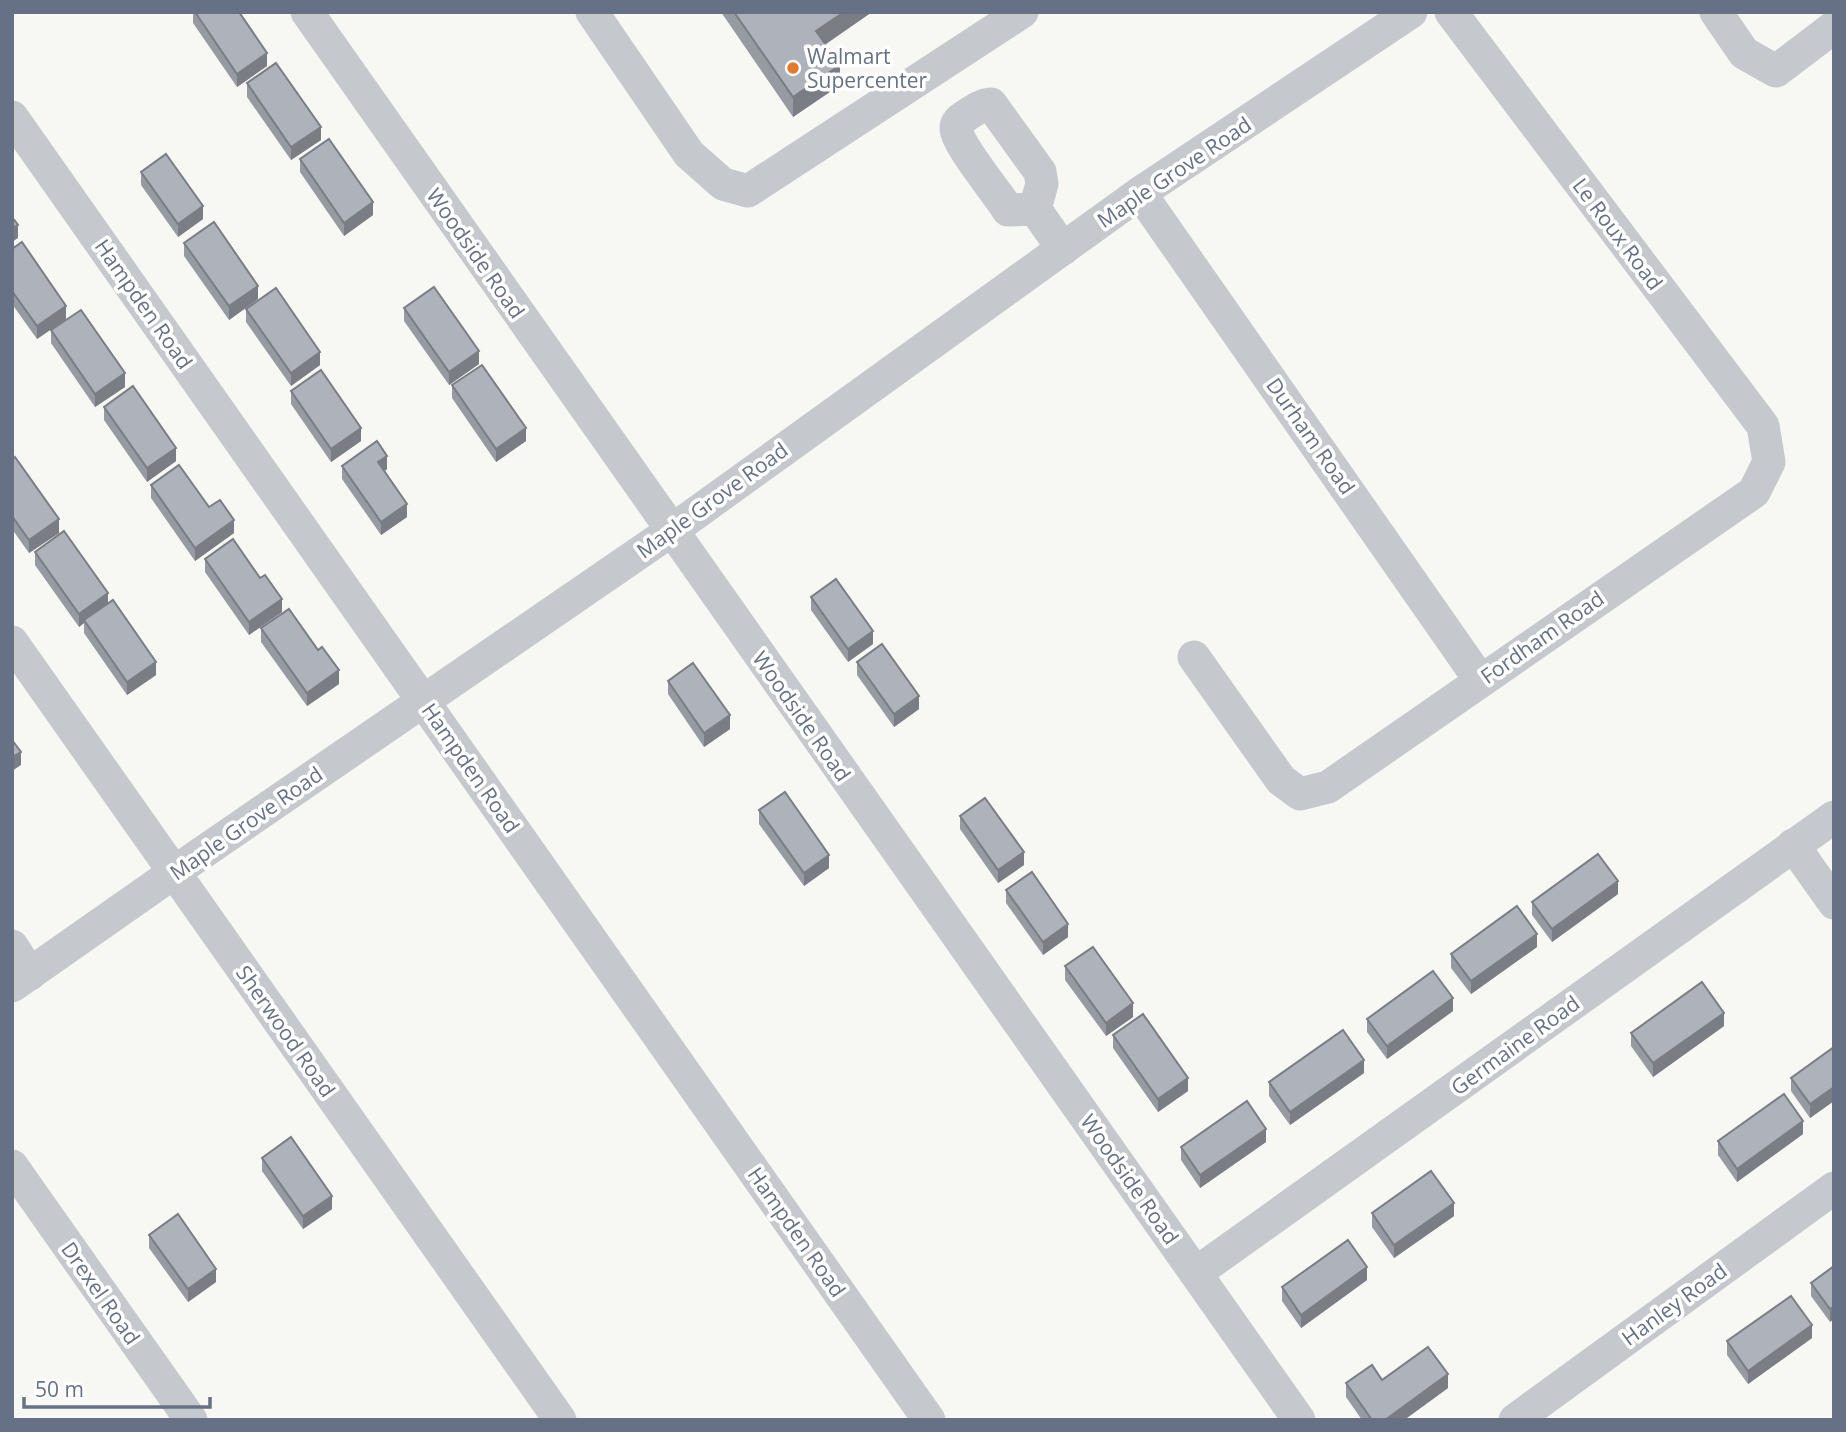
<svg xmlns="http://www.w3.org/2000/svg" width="1846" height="1432" viewBox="0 0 1846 1432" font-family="'Open Sans',sans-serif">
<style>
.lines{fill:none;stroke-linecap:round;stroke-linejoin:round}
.minor{stroke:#c5c8cc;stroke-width:33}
.wall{fill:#969aa1}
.shaded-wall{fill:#7a7d83}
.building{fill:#aeb3bb;stroke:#7a7d83;stroke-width:2}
.poi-dot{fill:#e27b2a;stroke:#fff;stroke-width:2.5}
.labels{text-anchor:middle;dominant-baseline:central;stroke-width:7;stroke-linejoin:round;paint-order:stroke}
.poi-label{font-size:21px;fill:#677185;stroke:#fff;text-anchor:start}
.street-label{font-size:21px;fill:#677185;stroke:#fff}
</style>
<rect width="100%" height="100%" fill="#f7f7f4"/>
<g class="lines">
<g class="minor">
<path d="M307 12 1299 1420"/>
<path d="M592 12 689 154 723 184 748 191 1022 12"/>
<path d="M1716 12 1744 53 1776 71 1834 27"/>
<path d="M12 117 929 1420"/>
<path d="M1140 193 1480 680"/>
<path d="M1035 209 1008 210C999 195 954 141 956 127 957 121 962 118 967 115 976 109 981 105 991 104L1040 172 1042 184 1035 209 1063 249"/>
<path d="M12 642 560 1420"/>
<path d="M1194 657 1281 780 1300 794 1328 787 1754 492 1769 462 1763 426 1451 12"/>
<path d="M1793 845 1834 903"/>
<path d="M12 946 30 974"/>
<path d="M12 986 199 855 671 531 1140 193 1411 12"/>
<path d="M12 1166 191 1420"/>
<path d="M1196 1273 1834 817"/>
<path d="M1515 1420 1834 1188"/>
</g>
</g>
<g class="wall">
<path d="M193 12H239L267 66 237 87 193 23Z"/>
<path d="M721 12H872L825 44 840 85 793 117Z"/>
<path d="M247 83 321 140 291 160 247 97Z"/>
<path d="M300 159 373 215 344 236 300 172Z"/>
<path d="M141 172 203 219 178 237 141 185Z"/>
<path d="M184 243 258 299 229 320 184 256Z"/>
<path d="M12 249 66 319 37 339 12 304Z"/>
<path d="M404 308 479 364 449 385 404 321Z"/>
<path d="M246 309 320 365 291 386 246 322Z"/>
<path d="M51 330 125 387 95 407 51 343Z"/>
<path d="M452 385 526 441 496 462 452 398Z"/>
<path d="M291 391 361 441 331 462 291 404Z"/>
<path d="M104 407 176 461 147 482 104 420Z"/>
<path d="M12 460 59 533 29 553 12 529Z"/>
<path d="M342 466 387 469 385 471 407 517 381 535 342 479Z"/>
<path d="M151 485 209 507 234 533 195 561 151 498Z"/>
<path d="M35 552 108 603 156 675 127 695 84 633V623L79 627 35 565Z"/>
<path d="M205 559 282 612 249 635 205 572Z"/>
<path d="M811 597 873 644 848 662 811 610Z"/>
<path d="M261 628 339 684 307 706 261 642Z"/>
<path d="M857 662 919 709 894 727 857 675Z"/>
<path d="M668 681 730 729 704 747 668 694Z"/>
<path d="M759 810 829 868 804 886 759 824Z"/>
<path d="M960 816 1024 865 998 883 960 829Z"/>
<path d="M1006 890 1068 937 1043 955 1006 903Z"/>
<path d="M1618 894 1552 942 1532 915V902Z"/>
<path d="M1537 947 1471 994 1451 968V954Z"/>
<path d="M1065 966 1133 1017 1106 1036 1065 980Z"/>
<path d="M1453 1011 1387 1059 1367 1032V1019Z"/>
<path d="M1724 1026 1653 1077 1631 1046V1033Z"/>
<path d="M1113 1035 1188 1091 1158 1112 1113 1048Z"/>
<path d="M1834 1047V1101L1810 1118 1791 1091V1078Z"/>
<path d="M1364 1073 1290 1125 1269 1096V1082Z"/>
<path d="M1803 1134 1737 1182 1718 1155V1141Z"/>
<path d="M1266 1142 1200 1188 1181 1160V1147Z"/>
<path d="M262 1158 332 1209 303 1229 262 1171Z"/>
<path d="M1372 1213 1454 1216 1394 1258 1372 1227Z"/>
<path d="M149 1235 216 1282 188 1302 149 1248Z"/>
<path d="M1834 1266 1830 1322 1811 1296V1283Z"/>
<path d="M1367 1280 1301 1328 1282 1301V1287Z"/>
<path d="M1812 1338 1748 1384 1727 1355V1341Z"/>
<path d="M1382 1380 1448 1388 1404 1420H1362L1346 1397V1383Z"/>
</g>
<g class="shaded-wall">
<path d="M844 12H872L816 51V31Z"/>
<path d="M267 53V66L237 87V74Z"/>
<path d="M840 65V85L793 117V97Z"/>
<path d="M321 127V140L291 160V147Z"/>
<path d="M373 202V215L344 236V223Z"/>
<path d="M203 206V219L178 237V224Z"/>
<path d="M18 225V238L12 242V228Z"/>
<path d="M258 286V299L229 320V306Z"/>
<path d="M66 306V319L37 339V326Z"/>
<path d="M479 351V364L449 385V372Z"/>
<path d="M320 352V365L291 386V373Z"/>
<path d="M125 373V387L95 407V394Z"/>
<path d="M361 428V441L331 462V449Z"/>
<path d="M526 428V441L496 462V449Z"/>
<path d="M176 448V461L147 482V468Z"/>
<path d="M387 456V469L378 475V462Z"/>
<path d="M407 504V517L381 535V522Z"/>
<path d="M59 519V533L29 553V540Z"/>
<path d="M234 520V533L195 561V548Z"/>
<path d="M108 593V606L84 620V623L79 627V614Z"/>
<path d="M282 599V612L249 635V622Z"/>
<path d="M873 631V644L848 662V649Z"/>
<path d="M156 662V675L127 695V682Z"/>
<path d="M339 670V684L307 706V693Z"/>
<path d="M919 696V709L894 727V714Z"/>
<path d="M730 715V729L704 747V733Z"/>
<path d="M21 752V765L12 771V757Z"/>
<path d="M1024 852V865L998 883V870Z"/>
<path d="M829 855V868L804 886V873Z"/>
<path d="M1618 881V894L1552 942V929Z"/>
<path d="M1068 924V937L1043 955V942Z"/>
<path d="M1537 934V947L1471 994V981Z"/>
<path d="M1453 998V1011L1387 1059V1046Z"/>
<path d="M1133 1003V1017L1106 1036V1023Z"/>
<path d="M1724 1013V1026L1653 1077V1063Z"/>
<path d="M1364 1060V1073L1290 1125V1112Z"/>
<path d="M1188 1078V1091L1158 1112V1099Z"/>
<path d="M1834 1087V1101L1810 1118V1104Z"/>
<path d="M1803 1121V1134L1737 1182V1169Z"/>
<path d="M1266 1129V1142L1200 1188V1175Z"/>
<path d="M332 1196V1209L303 1229V1216Z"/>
<path d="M1454 1203V1216L1394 1258V1245Z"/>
<path d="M1367 1267V1280L1301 1328V1315Z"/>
<path d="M216 1269V1282L188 1302V1289Z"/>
<path d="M1834 1306V1319L1830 1322V1309Z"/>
<path d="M1812 1325V1338L1748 1384V1371Z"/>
<path d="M1448 1374V1388L1404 1420H1385Z"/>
</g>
<g class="building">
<path d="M195 12H239L267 53 237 74Z"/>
<path d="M734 12H844L816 31 840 65 793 97Z"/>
<path d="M276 63 321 127 291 147 247 83Z"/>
<path d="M329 139 373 202 344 223 300 159Z"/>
<path d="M166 154 203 206 178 224 141 172Z"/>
<path d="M12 217 18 225 12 228Z"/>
<path d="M214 222 258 286 229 306 184 243Z"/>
<path d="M22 242 66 306 37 326 12 291V249Z"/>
<path d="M434 287 479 351 449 372 404 308Z"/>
<path d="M276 288 320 352 291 373 246 309Z"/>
<path d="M81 310 125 373 95 394 51 330Z"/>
<path d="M482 365 526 428 496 449 452 385Z"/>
<path d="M321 370 361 428 331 449 291 391Z"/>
<path d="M133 386 176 448 147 468 104 407Z"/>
<path d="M377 441 387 456 378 462 407 504 381 522 342 466Z"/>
<path d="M15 457 59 519 29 540 12 516V460Z"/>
<path d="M179 465 209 507 220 500 234 520 195 548 151 485Z"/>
<path d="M64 531 108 593 79 614 35 552Z"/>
<path d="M233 539 260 578 265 575 282 599 249 622 205 559Z"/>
<path d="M836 579 873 631 848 649 811 597Z"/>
<path d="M113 600 156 662 127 682 84 620Z"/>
<path d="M289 609 318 650 322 647 339 670 307 693 261 628Z"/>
<path d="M882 644 919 696 894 714 857 662Z"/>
<path d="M693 663 730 715 704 733 668 681Z"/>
<path d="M12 740 21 752 12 757Z"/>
<path d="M785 792 829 855 804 873 759 810Z"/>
<path d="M985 798 1024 852 998 870 960 816Z"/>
<path d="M1598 854 1618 881 1552 929 1532 902Z"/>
<path d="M1032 872 1068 924 1043 942 1006 890Z"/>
<path d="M1517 906 1537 934 1471 981 1451 954Z"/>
<path d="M1093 947 1133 1003 1106 1023 1065 966Z"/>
<path d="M1433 971 1453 998 1387 1046 1367 1019Z"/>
<path d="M1702 982 1724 1013 1653 1063 1631 1033Z"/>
<path d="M1143 1014 1188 1078 1158 1099 1113 1035Z"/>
<path d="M1343 1030 1364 1060 1290 1112 1269 1082Z"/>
<path d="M1834 1047V1087L1810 1104 1791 1078Z"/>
<path d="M1784 1094 1803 1121 1737 1169 1718 1141Z"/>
<path d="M1247 1101 1266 1129 1200 1175 1181 1147Z"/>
<path d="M291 1137 332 1196 303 1216 262 1158Z"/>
<path d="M1431 1171 1454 1203 1394 1245 1372 1213Z"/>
<path d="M178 1214 216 1269 188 1289 149 1235Z"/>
<path d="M1348 1240 1367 1267 1301 1315 1282 1287Z"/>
<path d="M1834 1266V1306L1830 1309 1811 1283Z"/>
<path d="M1791 1296 1812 1325 1748 1371 1727 1341Z"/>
<path d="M1428 1347 1448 1374 1385 1420H1372L1346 1383 1372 1365 1382 1380Z"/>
</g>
<circle class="poi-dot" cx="793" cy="68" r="7"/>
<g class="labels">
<g class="poi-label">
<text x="807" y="56">Walmart<tspan x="807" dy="24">Supercenter</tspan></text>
</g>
<g class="street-label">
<text transform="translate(1174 172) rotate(-34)">Maple Grove Road</text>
<text transform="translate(1618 234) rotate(53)">Le Roux Road</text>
<text transform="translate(476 253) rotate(55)">Woodside Road</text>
<text transform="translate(144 304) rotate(55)">Hampden Road</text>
<text transform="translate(1311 436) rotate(55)">Durham Road</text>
<text transform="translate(712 500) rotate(-36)">Maple Grove Road</text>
<text transform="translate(1542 637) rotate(-35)">Fordham Road</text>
<text transform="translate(802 716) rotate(55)">Woodside Road</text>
<text transform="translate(471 768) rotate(55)">Hampden Road</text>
<text transform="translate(246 823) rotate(-35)">Maple Grove Road</text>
<text transform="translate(286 1031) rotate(55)">Sherwood Road</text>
<text transform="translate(1515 1045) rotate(-36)">Germaine Road</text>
<text transform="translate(1130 1179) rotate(55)">Woodside Road</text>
<text transform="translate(797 1232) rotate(55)">Hampden Road</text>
<text transform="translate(101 1293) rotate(55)">Drexel Road</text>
<text transform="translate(1674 1304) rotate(-36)">Hanley Road</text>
</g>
</g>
<rect width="1846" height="1432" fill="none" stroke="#677185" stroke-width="28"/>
<path d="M24 1397v10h186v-10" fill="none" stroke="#677185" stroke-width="3.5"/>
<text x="35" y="1397" font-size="21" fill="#677185" stroke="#ffffff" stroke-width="5" paint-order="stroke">50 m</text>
</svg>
